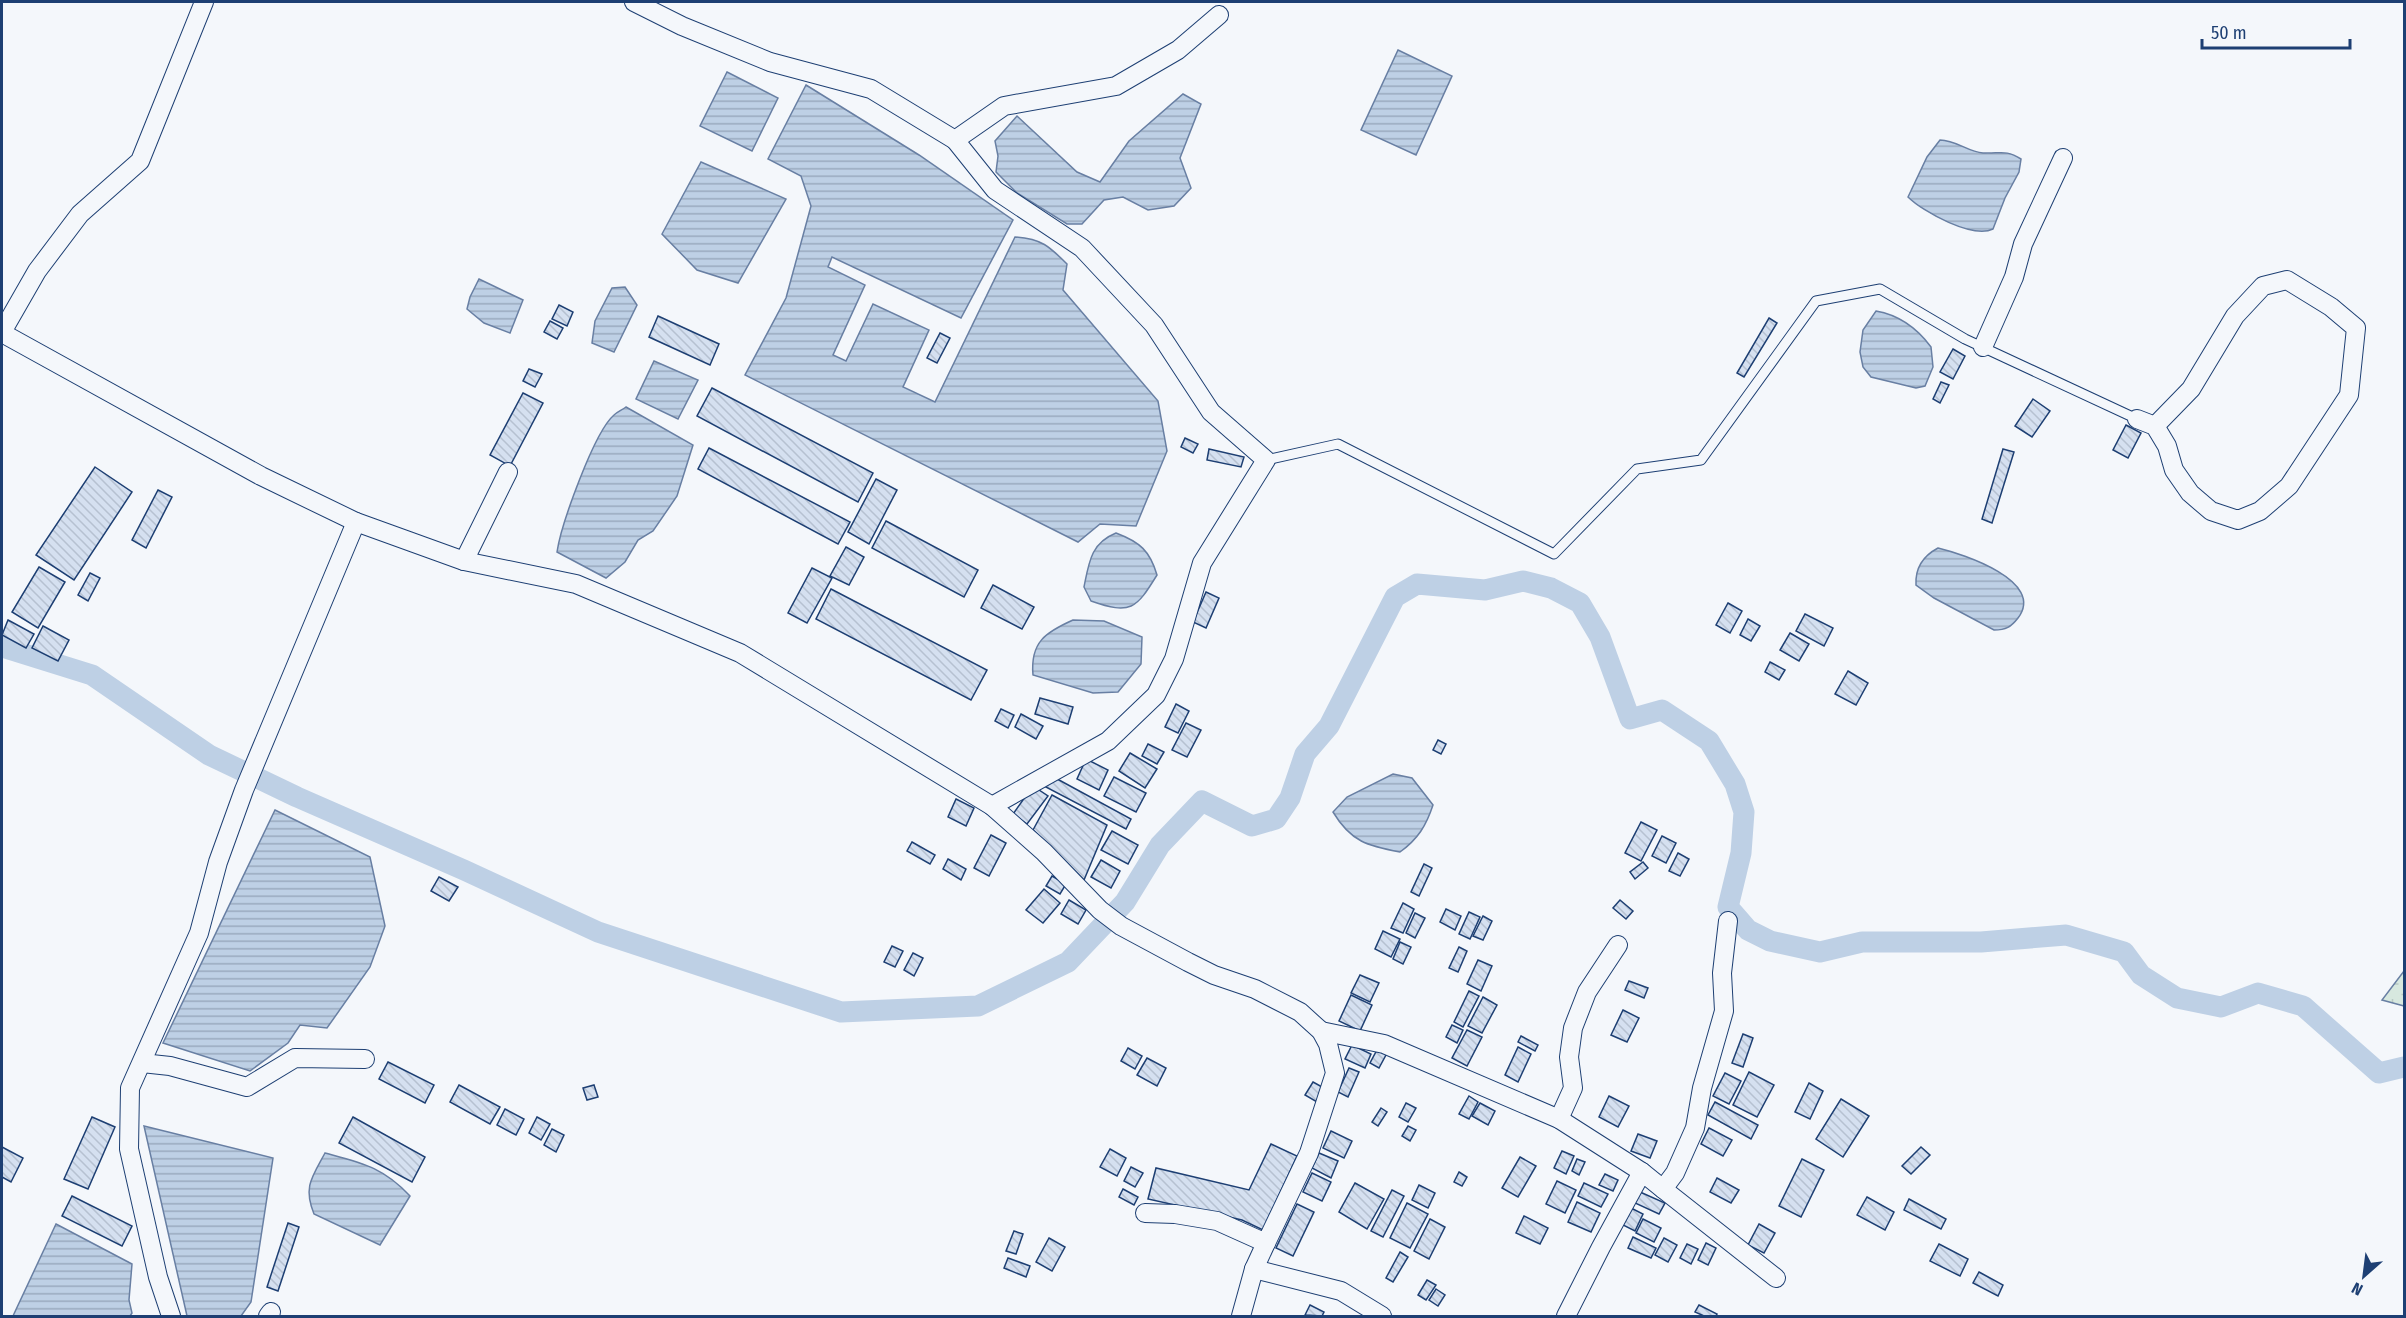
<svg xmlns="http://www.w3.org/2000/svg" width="2406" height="1318" viewBox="0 0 2406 1318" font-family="'Fira Sans Condensed',sans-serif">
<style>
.wetland{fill:url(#wetland-marsh);stroke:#687fa3;stroke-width:1.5}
.water{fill:url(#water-rules);stroke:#687fa3;stroke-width:1.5}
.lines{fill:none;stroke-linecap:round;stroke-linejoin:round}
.canal{stroke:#bed0e5;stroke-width:21}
.building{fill:url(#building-back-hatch);stroke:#1d3f73;stroke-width:1.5}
.lane-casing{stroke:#1d3f73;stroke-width:11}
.street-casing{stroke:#1d3f73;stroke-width:20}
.lane{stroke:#f4f7fb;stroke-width:9}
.street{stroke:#f4f7fb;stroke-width:18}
</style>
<defs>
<pattern id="wetland-marsh" width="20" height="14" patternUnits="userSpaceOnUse" patternTransform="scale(1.5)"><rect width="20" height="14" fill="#d7e8df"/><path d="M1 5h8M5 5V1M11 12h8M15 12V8" fill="none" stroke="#b8c8c3"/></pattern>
<pattern id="water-rules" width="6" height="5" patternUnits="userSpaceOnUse" patternTransform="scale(1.5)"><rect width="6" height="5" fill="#bed0e5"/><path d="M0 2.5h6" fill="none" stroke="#9aaabe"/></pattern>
<pattern id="building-back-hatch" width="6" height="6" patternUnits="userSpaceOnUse" patternTransform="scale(1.5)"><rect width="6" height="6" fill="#d5e0f0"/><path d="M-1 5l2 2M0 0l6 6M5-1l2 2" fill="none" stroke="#b6c1d1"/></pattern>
</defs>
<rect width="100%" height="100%" fill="#f4f7fb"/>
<path class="wetland" d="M2404 971V1006L2382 1000Z"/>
<g class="water">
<path d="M1398 50 1452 76 1416 155 1361 130Z"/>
<path d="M727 72 778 98 752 151 700 126Z"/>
<path d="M806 85 919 155 1013 220 961 318 832 257 828 267 865 285 833 355 846 361 873 304 929 330 903 387 935 402 1015 237C1042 239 1049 246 1067 264L1063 290 1158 401 1167 451 1136 526 1100 524 1078 542 745 375 786 298 811 206 801 176 768 159Z"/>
<path d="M1183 94 1201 104 1180 158 1191 188 1174 206 1148 210 1123 197 1104 200 1082 224H1067L1017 193 996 172 998 156 995 141 1017 116 1077 172 1100 182 1129 141Z"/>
<path d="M1940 140C1956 140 1968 152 1983 153 2000 154 2005 149 2021 159L2019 172 2005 198 1993 229C1973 239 1923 212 1908 197L1927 157Z"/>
<path d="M701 162 786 199 738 283 697 270 662 234Z"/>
<path d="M479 279 523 300 510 333 484 323 467 309 470 297Z"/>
<path d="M625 287 637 305 614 352 592 343 595 321 612 288Z"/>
<path d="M1876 311C1899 315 1917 328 1931 347L1933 367 1925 386 1916 388 1871 377 1863 367 1860 352 1863 330Z"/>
<path d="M654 361 698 380 678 419 636 399Z"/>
<path d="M626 407 693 445 677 496 653 531 638 540 625 562 606 578 557 552C561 525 594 432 614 415 617 412 622 410 626 407Z"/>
<path d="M1116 533C1140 542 1150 551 1157 575 1136 609 1131 615 1091 601L1084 587C1089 562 1091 543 1116 533Z"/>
<path d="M1938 548C1963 554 2046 581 2018 618 2011 627 2006 630 1994 630L1934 598 1916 585C1915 567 1923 556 1938 548Z"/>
<path d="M1073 620 1104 621 1142 637 1141 664 1118 692 1093 693 1033 675C1030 642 1046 632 1073 620Z"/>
<path d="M1393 774 1412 778 1433 805C1426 826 1418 839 1400 852 1368 846 1351 842 1333 812L1347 797Z"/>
<path d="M275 810 370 857 385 926 370 967 327 1028 300 1025 288 1043 250 1071 163 1043Z"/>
<path d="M144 1126 273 1158 251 1302 241 1316H187Z"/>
<path d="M325 1153C362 1163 383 1167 410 1196L380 1245 314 1214C303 1187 312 1177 325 1153Z"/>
<path d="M56 1224 132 1264 129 1300 132 1313 130 1316H13Z"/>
</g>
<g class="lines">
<path class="canal" d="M2 647 92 675 209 755 297 797 464 870 598 932 841 1012 978 1006 1068 962 1125 902 1160 845 1202 801 1252 826 1276 819 1290 798 1305 754 1329 726 1395 597 1417 584 1485 590 1523 581 1551 588 1580 603 1600 637 1630 719 1662 710 1709 741 1735 784 1744 812 1741 853 1728 907 1748 930 1770 941 1820 952 1862 942H1981L2066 935 2124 952 2141 975 2177 998 2221 1007 2258 993 2303 1006 2379 1073 2404 1067"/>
</g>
<g class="building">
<path d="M559 305 573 312 567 326 552 319Z"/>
<path d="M658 316 719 344 710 365 649 337Z"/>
<path d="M1769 318 1777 323 1744 377 1737 373Z"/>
<path d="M550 321 563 328 557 339 544 332Z"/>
<path d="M940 333 950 338 937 363 927 358Z"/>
<path d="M1953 349 1965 356 1953 379 1940 372Z"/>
<path d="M529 369 542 374 535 387 523 381Z"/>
<path d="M1941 382 1949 385 1940 403 1933 399Z"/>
<path d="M712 388 873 473 858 502 697 416Z"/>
<path d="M523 393 543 403 510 466 490 455Z"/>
<path d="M2033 399 2050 411 2032 437 2015 426Z"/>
<path d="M2126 425 2141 433 2128 458 2113 450Z"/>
<path d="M1185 438 1198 444 1193 453 1181 447Z"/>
<path d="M709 448 850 522 838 544 698 469Z"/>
<path d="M1209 449 1244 457 1241 467 1207 460Z"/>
<path d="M2003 449 2014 452 1992 523 1982 519Z"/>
<path d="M95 467 132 492 74 580 36 555Z"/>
<path d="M876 479 897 490 869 544 848 532Z"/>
<path d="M158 490 172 497 146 548 132 540Z"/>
<path d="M886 521 978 570 964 597 872 548Z"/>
<path d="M846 547 864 557 849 585 830 576Z"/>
<path d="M39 567 65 582 38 628 12 612Z"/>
<path d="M812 568 832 578 807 623 788 613Z"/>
<path d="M90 573 100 578 88 601 78 595Z"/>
<path d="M993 585 1034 607 1022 629 981 608Z"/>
<path d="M831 589 987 670 971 700 816 619Z"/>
<path d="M1206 592 1219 598 1206 628 1193 622Z"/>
<path d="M1728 603 1742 611 1730 633 1716 625Z"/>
<path d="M1805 614 1833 628 1824 646 1796 631Z"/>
<path d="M1748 619 1760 626 1751 641 1740 635Z"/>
<path d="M8 620 34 634 26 648 2 635Z"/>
<path d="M43 626 69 640 58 661 32 648Z"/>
<path d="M1790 633 1809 644 1799 661 1780 650Z"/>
<path d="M1770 662 1785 670 1779 680 1765 672Z"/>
<path d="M1848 671 1868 683 1856 705 1835 694Z"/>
<path d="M1040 698 1073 707 1068 724 1035 714Z"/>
<path d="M1176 704 1189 711 1178 733 1165 727Z"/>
<path d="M1001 709 1014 715 1008 728 995 721Z"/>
<path d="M1021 714 1043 726 1036 739 1015 727Z"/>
<path d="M1186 723 1201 730 1187 757 1172 750Z"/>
<path d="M1438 740 1446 744 1441 754 1433 750Z"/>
<path d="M1148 744 1164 752 1157 764 1142 756Z"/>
<path d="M1130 753 1157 769 1145 788 1119 771Z"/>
<path d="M1086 759 1108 770 1099 790 1077 779Z"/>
<path d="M1048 774 1131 819 1126 829 1042 785Z"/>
<path d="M1114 777 1146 793 1136 812 1104 796Z"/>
<path d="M1033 786 1048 796 1027 824 1013 814Z"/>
<path d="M1052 795 1107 825 1084 880 1033 830Z"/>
<path d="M956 799 974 808 966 826 948 817Z"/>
<path d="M1641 822 1657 830 1641 861 1625 853Z"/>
<path d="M1112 831 1138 845 1128 864 1101 850Z"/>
<path d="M991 835 1006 843 989 876 974 868Z"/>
<path d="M1662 836 1676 843 1666 863 1652 856Z"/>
<path d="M912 842 935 855 930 864 907 851Z"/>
<path d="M1678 853 1689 859 1680 876 1669 871Z"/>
<path d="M948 859 966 869 961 880 943 869Z"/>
<path d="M1101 860 1120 871 1111 888 1091 877Z"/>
<path d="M1643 862 1648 868 1635 879 1630 872Z"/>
<path d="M1424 864 1432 868 1419 896 1411 892Z"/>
<path d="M1052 876 1066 884 1060 894 1046 886Z"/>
<path d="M439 877 458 887 449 901 431 891Z"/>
<path d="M1044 889 1060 903 1043 923 1026 910Z"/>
<path d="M1069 900 1086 910 1078 924 1061 914Z"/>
<path d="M1620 900 1633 911 1626 919 1613 908Z"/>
<path d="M1403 903 1414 909 1403 933 1391 928Z"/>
<path d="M1446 909 1461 916 1455 930 1440 922Z"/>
<path d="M1469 912 1480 917 1470 939 1459 934Z"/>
<path d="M1415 913 1425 918 1415 938 1406 933Z"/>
<path d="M1483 916 1492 921 1483 940 1473 936Z"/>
<path d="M1383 931 1400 939 1391 957 1375 949Z"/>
<path d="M1400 942 1411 947 1403 964 1393 959Z"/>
<path d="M892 946 903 951 895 967 884 962Z"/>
<path d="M1459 947 1467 951 1458 972 1449 968Z"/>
<path d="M913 953 923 958 914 976 904 970Z"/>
<path d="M1478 960 1492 966 1481 991 1467 984Z"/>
<path d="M1360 975 1379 983 1370 1002 1351 993Z"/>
<path d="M1629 981 1648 988 1644 998 1625 990Z"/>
<path d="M1469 991 1479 996 1463 1027 1454 1022Z"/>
<path d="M1351 995 1372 1005 1360 1031 1339 1021Z"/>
<path d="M1483 997 1497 1005 1482 1033 1468 1026Z"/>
<path d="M1623 1010 1639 1018 1627 1042 1611 1035Z"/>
<path d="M1452 1025 1463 1030 1457 1043 1446 1037Z"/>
<path d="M1467 1030 1482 1037 1467 1066 1452 1058Z"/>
<path d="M1743 1034 1753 1038 1743 1067 1732 1063Z"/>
<path d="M1521 1036 1538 1045 1535 1051 1518 1042Z"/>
<path d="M1352 1045 1371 1054 1365 1068 1345 1059Z"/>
<path d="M1518 1047 1531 1054 1518 1082 1505 1075Z"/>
<path d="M1128 1048 1142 1056 1135 1069 1121 1061Z"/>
<path d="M1378 1048 1387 1053 1379 1068 1370 1063Z"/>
<path d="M1147 1058 1166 1068 1157 1086 1137 1075Z"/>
<path d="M388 1062 434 1085 425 1103 379 1079Z"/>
<path d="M1349 1068 1359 1072 1348 1097 1338 1092Z"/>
<path d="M1749 1072 1774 1085 1757 1117 1733 1105Z"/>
<path d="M1725 1073 1741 1081 1729 1104 1713 1096Z"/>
<path d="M1313 1082 1324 1088 1317 1102 1305 1095Z"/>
<path d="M1809 1083 1823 1091 1810 1119 1795 1112Z"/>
<path d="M459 1085 500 1107 490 1124 450 1102Z"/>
<path d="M594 1085 598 1097 587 1100 583 1088Z"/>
<path d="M1469 1096 1478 1102 1469 1119 1459 1114Z"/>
<path d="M1609 1096 1629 1106 1618 1127 1599 1117Z"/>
<path d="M1841 1099 1869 1116 1843 1157 1816 1139Z"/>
<path d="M1715 1102 1758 1125 1751 1139 1708 1115Z"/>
<path d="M1406 1103 1416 1108 1408 1122 1399 1117Z"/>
<path d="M1480 1103 1495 1111 1488 1125 1472 1116Z"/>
<path d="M1381 1108 1387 1112 1378 1126 1372 1122Z"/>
<path d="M505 1109 524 1119 516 1135 497 1125Z"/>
<path d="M92 1117 115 1127 88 1189 64 1179Z"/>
<path d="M353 1117 425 1157 412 1182 339 1143Z"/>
<path d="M537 1117 550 1124 541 1140 529 1133Z"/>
<path d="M1408 1126 1416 1130 1410 1141 1402 1136Z"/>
<path d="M1709 1128 1732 1140 1723 1156 1701 1144Z"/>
<path d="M552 1129 564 1135 556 1152 544 1145Z"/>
<path d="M1331 1131 1352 1141 1344 1158 1323 1148Z"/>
<path d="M1638 1134 1657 1141 1650 1158 1631 1151Z"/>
<path d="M1271 1144 1297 1156 1263 1230 1242 1220 1148 1199 1156 1168 1249 1190Z"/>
<path d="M2 1147 23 1158 11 1182 2 1177Z"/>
<path d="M1921 1147 1930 1155 1911 1174 1902 1166Z"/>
<path d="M1110 1149 1126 1158 1117 1176 1100 1167Z"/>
<path d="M1562 1151 1574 1156 1566 1174 1554 1168Z"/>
<path d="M1319 1153 1338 1161 1331 1178 1312 1168Z"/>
<path d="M1520 1157 1536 1166 1518 1197 1502 1188Z"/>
<path d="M1577 1159 1585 1162 1579 1175 1572 1171Z"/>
<path d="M1802 1159 1824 1170 1801 1217 1779 1206Z"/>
<path d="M1131 1167 1143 1173 1135 1187 1124 1181Z"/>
<path d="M1459 1172 1467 1177 1462 1186 1454 1182Z"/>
<path d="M1312 1173 1331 1182 1322 1201 1303 1192Z"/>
<path d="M1605 1174 1618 1180 1613 1191 1599 1185Z"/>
<path d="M1717 1178 1739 1190 1731 1203 1710 1192Z"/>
<path d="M1557 1181 1576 1190 1565 1213 1546 1204Z"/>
<path d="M1355 1183 1384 1199 1367 1229 1339 1212Z"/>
<path d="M1584 1183 1608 1194 1601 1207 1578 1196Z"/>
<path d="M1419 1185 1435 1193 1428 1208 1412 1200Z"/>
<path d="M1123 1189 1138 1197 1134 1205 1119 1197Z"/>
<path d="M1392 1190 1404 1196 1383 1237 1371 1231Z"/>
<path d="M1640 1192 1665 1203 1659 1214 1635 1203Z"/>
<path d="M72 1196 132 1226 122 1246 62 1216Z"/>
<path d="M1867 1197 1894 1212 1885 1230 1857 1215Z"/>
<path d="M1909 1199 1946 1219 1941 1229 1904 1210Z"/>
<path d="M1577 1202 1600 1213 1591 1232 1568 1222Z"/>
<path d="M1407 1203 1428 1214 1410 1248 1390 1238Z"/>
<path d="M1297 1204 1314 1212 1293 1256 1276 1248Z"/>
<path d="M1631 1208 1643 1214 1635 1231 1623 1225Z"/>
<path d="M1524 1216 1548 1228 1540 1244 1516 1233Z"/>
<path d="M1430 1219 1445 1227 1429 1259 1414 1251Z"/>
<path d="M1643 1219 1661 1228 1654 1242 1636 1233Z"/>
<path d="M288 1223 299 1227 278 1291 267 1287Z"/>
<path d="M1759 1224 1775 1233 1764 1253 1748 1245Z"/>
<path d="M1014 1231 1023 1234 1016 1254 1006 1251Z"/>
<path d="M1633 1237 1656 1248 1651 1258 1628 1248Z"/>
<path d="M1049 1238 1065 1247 1052 1271 1036 1262Z"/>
<path d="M1664 1238 1677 1245 1668 1262 1655 1255Z"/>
<path d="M1706 1243 1716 1248 1708 1265 1698 1260Z"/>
<path d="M1687 1244 1698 1249 1691 1264 1680 1258Z"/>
<path d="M1939 1244 1968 1259 1960 1276 1930 1261Z"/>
<path d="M1400 1252 1408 1257 1393 1282 1386 1278Z"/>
<path d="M1008 1258 1030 1266 1026 1277 1004 1268Z"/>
<path d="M1979 1272 2003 1285 1998 1296 1973 1283Z"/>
<path d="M1427 1280 1436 1285 1426 1300 1418 1295Z"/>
<path d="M1436 1289 1445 1295 1438 1306 1429 1300Z"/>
<path d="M1310 1305 1324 1312 1322 1316 1305 1315Z"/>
<path d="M1699 1305 1717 1314 1716 1316H1704L1695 1312Z"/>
</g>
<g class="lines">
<g class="lane-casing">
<path id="lane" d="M1266 460 1338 444 1554 554 1637 469 1701 460 1816 301 1880 289 1965 339 2137 419"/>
</g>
<g class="street-casing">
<g id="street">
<path d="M634 2 682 26 770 62 871 89 955 140"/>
<path d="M2 332 37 271 80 214 140 161 204 2"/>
<path d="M2 333 261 476 356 522"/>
<path d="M1983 347 2014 277 2023 244 2063 158"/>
<path d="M2137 419 2155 426 2167 446 2174 470 2190 493 2211 511 2238 520 2260 511 2289 486 2349 395 2356 328 2331 307 2287 280 2263 286 2235 316 2191 389 2155 426"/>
<path d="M464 561 508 472"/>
<path d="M992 806 1108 741 1156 695 1174 659 1202 563 1266 460 1211 412 1154 325 1082 248 995 190 955 140 1004 106 1116 86 1178 50 1219 15"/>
<path d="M1321 1031 1384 1044 1559 1119 1642 1172"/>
<path d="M142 1063 170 1066 247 1087 295 1058 365 1059"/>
<path d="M1559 1119 1573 1088 1569 1057 1573 1028 1587 992 1618 945"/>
<path d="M1663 1189 1776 1278"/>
<path d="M1254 1269 1341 1291 1382 1316"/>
<path d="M171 1316 158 1277 129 1149 130 1088 199 933 218 862 244 790 356 522 464 561 576 584 740 653 992 806 1044 852 1100 910 1121 926 1188 962 1214 975 1255 989 1300 1012 1321 1031 1328 1044 1335 1073 1309 1153 1266 1243 1217 1221 1175 1214 1145 1213"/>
<path d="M268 1316 271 1312"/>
<path d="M1241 1316 1254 1269 1266 1243"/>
<path d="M1566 1316 1601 1247 1642 1172 1663 1189 1675 1173 1695 1128 1702 1088 1724 1011 1722 973 1728 921"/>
</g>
</g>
<use href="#lane" class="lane"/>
<use href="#street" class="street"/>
</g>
<rect width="2406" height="1318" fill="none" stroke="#1d3f73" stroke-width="6"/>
<g transform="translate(2364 1276) rotate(208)" stroke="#f4f7fb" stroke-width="4.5" paint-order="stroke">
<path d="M0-4.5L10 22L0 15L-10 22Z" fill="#1d3f73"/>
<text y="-9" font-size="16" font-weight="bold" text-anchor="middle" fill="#1d3f73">N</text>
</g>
<path d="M2202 39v9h148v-9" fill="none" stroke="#1d3f73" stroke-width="3"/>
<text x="2211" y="39" font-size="18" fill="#1d3f73" stroke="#f4f7fb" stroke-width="4.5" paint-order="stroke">50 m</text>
</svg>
